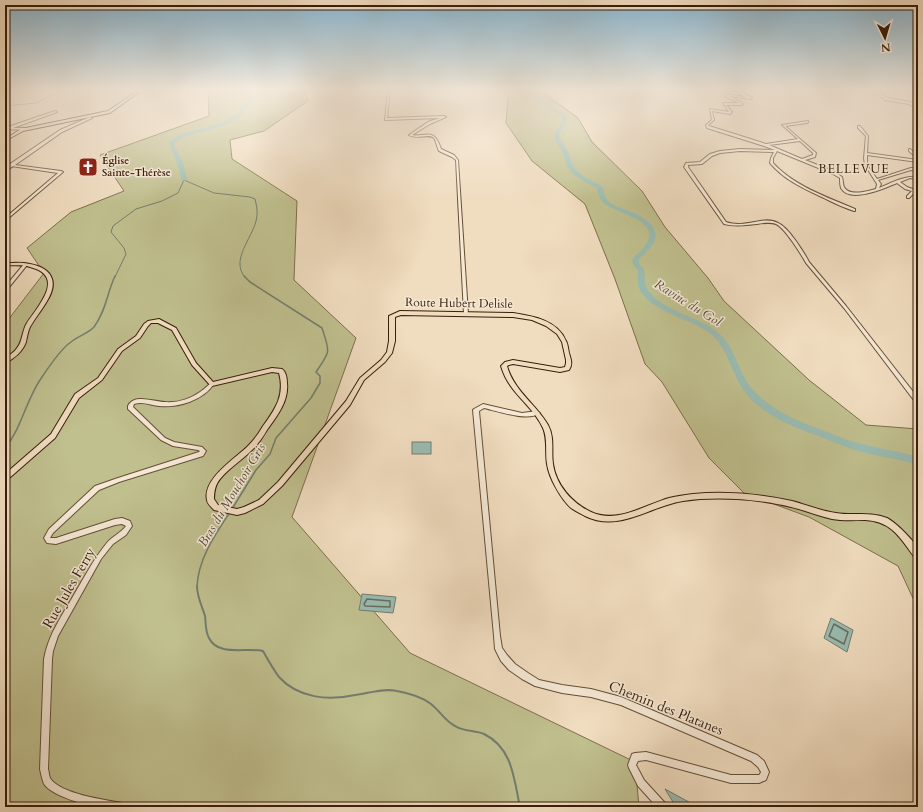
<svg xmlns="http://www.w3.org/2000/svg" width="923" height="812" viewBox="0 0 923 812" font-family="Cardo,serif">
<style>
.green{fill:#c0bf8e;stroke:#7c6e4c}
.water{fill:#9abcb2;stroke:#727d6f}
.lines{fill:none;stroke-linecap:round;stroke-linejoin:round}
.shore{stroke:#686d5e;stroke-width:1.5}
.stream-far2{stroke:#727d6f;stroke-width:1}
.stream-far1{stroke:#727d6f;stroke-width:1.5}
.stream{stroke:#727d6f;stroke-width:2}
.river{fill:#9abcb2;fill-rule:evenodd}
.minor-casing{stroke:#654e37;stroke-width:2}
.major-casing{stroke:#371e0a;stroke-width:2}
.minor{fill:#f5e8d5;fill-rule:evenodd}
.major{fill:#f0dcbf;fill-rule:evenodd}
.labels{text-anchor:middle;dominant-baseline:central;stroke-width:3;stroke-linejoin:round;paint-order:stroke}
.far-poi-label{font-size:10px;font-weight:bold;fill:#371e0a;stroke:#f5e8d5;text-anchor:start}
.far-quarter-label{font-size:12px;letter-spacing:1px;fill:#371e0a;stroke:#f5e8d5}
.street-label{font-size:12px;fill:#371e0a;stroke:#f5e8d5}
.water-label{font-size:13px;font-style:italic;fill:#554d3c;stroke:#f5e8d5}
.near-street-label{font-size:14px;fill:#371e0a;stroke:#f5e8d5}
</style>
<rect width="100%" height="100%" fill="#f0dcbf"/>
<filter id="stains"><feTurbulence type="fractalNoise" baseFrequency=".005" numOctaves="4"/><feColorMatrix values="0 0 0 0 .2 0 0 0 0 .09 0 0 0 0 .02 0 0 0 .5 -.17"/></filter>
<radialGradient id="worn" r=".72"><stop offset=".6" stop-color="#630" stop-opacity="0"/><stop offset="1" stop-color="#630" stop-opacity=".3"/></radialGradient>
<g class="green">
<path d="M208 89H304L308 101 264 131 230 140 232 159 297 201 294 280 356 338 292 517 410 653 635 762 639 807H5V324L44 273 27 248 71 212 124 191 100 155 209 116Z"/>
<path d="M499 89H541L549 97 578 118 592 142 642 191 665 227 708 278 724 301 809 380 866 425 918 429V609L898 566 809 517 744 493 709 458 662 382 645 364 615 279 585 204 532 161 506 123 508 96Z"/>
</g>
<g class="water">
<rect x="412" y="442" width="19" height="12"/>
<path d="M362 594 396 597 393 613 359 610Z"/>
<path d="M831 618 853 630 847 652 824 638Z"/>
<path d="M665 789 698 807H676Z"/>
</g>
<g class="lines">
<g class="shore">
<path d="M367 599 390 601V607L365 606 364 604Z"/>
<path d="M834 624 848 632 844 644 829 636Z"/>
</g>
<g class="stream-far2">
<path d="M907 89 918 97"/>
<path d="M5 106 36 103 63 89"/>
<path d="M115 277 126 254 124 248 111 232 113 226 136 209 162 201 178 193 184 180 214 193 250 197 255 199C257 207 258 213 256 221 252 238 230 261 245 277"/>
</g>
<g class="stream-far1">
<path d="M5 448C22 428 26 399 42 377 48 368 62 348 71 342 78 336 89 333 94 327 106 311 107 293 115 276"/>
<path d="M232 509 256 470 270 454 276 438 311 398 320 383V376L316 372C331 350 330 353 322 328L250 282 244 276"/>
<path d="M197 587C198 559 215 535 230 512"/>
</g>
<path class="stream" d="M197 586C197 597 202 606 205 616 206 623 205 631 209 638 218 657 247 647 263 651 268 660 273 669 279 677 298 698 328 701 355 695 369 693 383 688 397 691 408 693 422 697 431 704 440 711 445 721 455 726 464 732 475 730 484 734 513 748 514 780 520 807"/>
<g class="river">
<path d="M257 89H261C252 103 242 118 226 125 208 132 189 131 174 144L183 163 187 180 182 181 177 163 169 143C184 129 203 130 221 123 237 117 248 103 257 89Z"/>
<path d="M536 89H540L542 101 566 115 567 122C553 138 561 138 569 154 571 158 571 163 573 166 579 176 592 181 602 186 604 190 604 196 607 200 612 205 620 208 627 210 640 215 663 226 653 244 649 250 643 255 638 260L640 265 644 269C645 276 644 284 648 290 661 310 696 316 715 330 737 346 737 375 756 393 777 414 803 423 830 433 840 437 851 442 862 444 880 449 900 451 918 457V465C900 459 881 457 862 452 850 449 839 444 828 440 799 429 770 420 749 397 732 379 730 351 712 335 693 319 649 312 639 288 637 282 638 276 638 270L634 266 632 260C636 254 643 250 646 244 661 220 617 214 605 204 600 200 598 194 597 188 587 183 573 177 567 166 565 162 565 158 563 154 556 140 548 136 563 122L562 116 538 103Z"/>
</g>
<g class="minor-casing">
<g id="minor">
<path d="M388 89H390L387 118 444 116 446 117 430 124 412 135C420 137 432 130 437 140 439 143 440 146 441 149L454 155 458 160 468 314 467 315H466L464 314 456 160 452 157 439 151C437 147 436 141 434 138 429 133 417 140 409 135L428 122 440 118 385 120Z"/>
<path d="M731 89H735L752 98 751 99 730 96 743 104 742 105H726L732 112 730 114 712 111 714 120 708 125 709 126 766 144 798 139 782 125 808 121V122L807 123 785 126 816 153 815 157 805 160 835 172 842 177C843 180 843 185 844 187 850 197 867 191 876 189L877 184 865 165 864 158 866 136 858 128V126H860L868 136 867 153 918 160V162L867 155V165L877 179 911 168 918 169V171L911 170 878 180 881 184 879 188C891 183 905 175 918 177V179L910 178 900 182 907 187 918 191V193L915 192 909 198H907V196L912 191 905 189 897 183C885 188 850 204 841 188 840 185 840 181 840 178L833 174 777 151 773 158V163C794 186 827 197 855 209V211H854C845 208 836 204 828 200 807 190 785 181 770 163L771 158 774 152 740 151 720 153 712 156 702 164 688 165V167L726 222C738 226 748 223 760 221 766 220 773 220 778 223 788 227 804 252 809 262L846 306 918 398V404L916 403 844 308 806 263C801 254 785 228 776 224 770 222 763 223 757 224 745 225 736 227 724 224L684 167 686 163 700 162 710 154 720 151 740 149 775 150 764 146 707 128 706 125 712 120 710 109 729 112 723 103H739L725 96V94L746 97ZM800 141 813 153V155L802 159 769 145Z"/>
<path d="M871 89H874L887 98 911 102 918 107V109L909 104 885 100Z"/>
<path d="M55 111 57 112 13 128H27V130L5 129V127H8Z"/>
<path d="M90 117 92 118 62 132 15 165 61 171 63 172 5 221V218L58 173 11 166 10 165V164L60 130Z"/>
<path d="M910 149 918 156V159L909 151V149Z"/>
<path d="M24 264H25L27 265 6 291H5V287Z"/>
<path d="M212 382 214 384C203 400 179 408 159 406 150 405 143 401 134 404L133 407 165 438 174 442 202 447 206 451 203 456 119 482 99 490 53 533 50 538H56L115 519 122 518 130 521 132 526 126 535 113 544 101 559 58 636 53 651 52 659 48 769C49 772 49 776 50 778 60 794 105 800 122 803L125 804 126 807C118 807 109 808 101 807 87 806 52 796 44 784 42 779 41 774 40 769L44 659C48 635 63 614 75 593 85 576 94 559 106 544 112 536 120 534 126 526L122 524 115 525 56 544 47 543 44 538 49 529 95 486 118 478 199 452 200 451 198 450 173 446 161 440 128 409V406C134 393 154 402 165 402 177 403 190 399 200 392 205 389 208 385 212 382Z"/>
<path d="M483 404 522 413 537 411 540 413C528 422 497 411 484 408L479 411 500 636 502 648 507 655 515 664 528 673 539 680 562 685 591 689 621 697 757 755 764 761 769 772 766 780 759 783H731L646 760 638 761 636 765 644 780 666 804 667 807H657L638 786 629 768 628 765 632 754 635 753 646 752 731 775H759L760 774 761 772 758 767 751 761 621 705 591 697 562 693 535 686 522 679 509 670 501 661 495 649 494 636 473 410 474 409Z"/>
</g>
</g>
<g class="major-casing">
<g id="major">
<path d="M140 89H143L110 113 23 131 5 141V139L21 129 108 111Z"/>
<path d="M5 163 13 166 5 172V169L8 166 5 165Z"/>
<path d="M5 263C13 263 22 262 30 264 52 268 59 282 47 301 42 310 35 318 30 327 28 331 27 337 26 342 23 351 14 359 5 363V358C9 355 14 353 17 348 23 341 22 330 27 323 39 305 66 276 30 267 22 264 13 266 5 265Z"/>
<path d="M400 311 513 313C532 316 558 320 566 341 568 344 568 349 569 353 571 360 573 364 569 370L560 372 513 364 509 365 507 366C514 391 536 404 548 425 555 438 551 451 553 464 556 485 572 503 591 512 617 524 645 505 669 498 677 496 685 495 693 494 725 491 760 494 792 501 807 505 821 511 836 513 853 516 870 511 887 518 895 522 916 542 918 550 919 553 918 557 918 559L915 558C901 539 892 521 865 520 854 520 843 521 832 519 818 516 805 510 791 507 758 499 717 496 683 501 650 506 619 533 585 516 580 513 575 511 571 508 561 499 549 478 547 464 545 452 548 439 543 428 532 404 509 394 501 366L505 362 513 360 560 368 565 367 566 363V360L562 342 557 334 546 326 532 320 513 317 401 315 395 317V341L392 353 385 362 364 380 350 405 282 486 263 504 245 513 237 515 214 510C211 507 207 503 207 500 202 479 236 458 248 446 254 440 259 433 263 426 276 408 285 395 279 373L272 372 212 386 210 385 192 365 172 330 158 323H151L148 326 140 338 122 351 102 380 79 398 55 438 7 480 5 481V474L51 434 75 394 98 378 118 349 136 336 144 324 148 321 159 319 176 328 196 363 213 382 272 368 282 369C286 372 287 378 287 383 289 401 277 416 267 430 263 437 258 444 252 450 242 460 229 468 220 479 215 485 214 492 214 499L218 505 237 509 244 507 259 500 278 482 346 401 360 378 381 360 387 352 389 341V316Z"/>
</g>
</g>
<use href="#minor" class="minor"/>
<use href="#major" class="major"/>
</g>
<linearGradient id="sky" x2="0" y2="1"><stop stop-color="#89b7d2"/><stop offset="0.44" stop-color="#f8efe2"/><stop offset="1" stop-color="#f8efe2" stop-opacity="0"/></linearGradient>
<rect width="923" height="203" fill="url(#sky)"/>
<defs>
<g id="church-square" transform="scale(1)"><rect x="-9" y="-9" width="18" height="18" rx="4" fill="#8f2418" stroke="#f5e8d5"/><path d="M-1.2-6h2.4v3.5h3.3v2.4h-3.3V6h-2.4V-.1h-3.3v-2.4h3.3Z" fill="#fff"/></g>
</defs>
<g fill-rule="evenodd">
<use href="#church-square" x="88" y="167"/>
</g>
<g class="labels">
<g class="far-poi-label">
<text x="102" y="161">Église<tspan x="102" dy="12">Sainte-Thérèse</tspan></text>
</g>
<g class="far-quarter-label">
<text x="854" y="169">BELLEVUE</text>
</g>
<g class="street-label">
<text transform="translate(459 303) rotate(1)">Route Hubert Delisle</text>
</g>
<g class="water-label">
<text transform="translate(688 303) rotate(32)">Ravine du Gol</text>
<text transform="translate(232 495) rotate(-59)">Bras du Mouchoir Gris</text>
</g>
<g class="near-street-label">
<text transform="translate(69 588) rotate(-60)">Rue Jules Ferry</text>
<text transform="translate(666 708) rotate(22)">Chemin des Platanes</text>
</g>
</g>
<rect width="923" height="812" fill="none" stroke="#f0dcbf" stroke-width="20"/>
<rect x="6" y="6" width="911" height="800" fill="none" stroke="#371e0a" stroke-width="2"/>
<rect x="10" y="10" width="903" height="792" fill="none" stroke="#371e0a"/>
<g transform="translate(885 38) rotate(175)" stroke="#f5e8d5" stroke-width="3" paint-order="stroke">
<path d="M0-3L7 15L0 10L-7 15Z" fill="#371e0a"/>
<text y="-6" font-size="11" font-weight="bold" text-anchor="middle" fill="#371e0a">N</text>
</g>
<rect width="100%" height="100%" filter="url(#stains)"/>
<rect width="100%" height="100%" fill="url(#worn)"/>
</svg>
